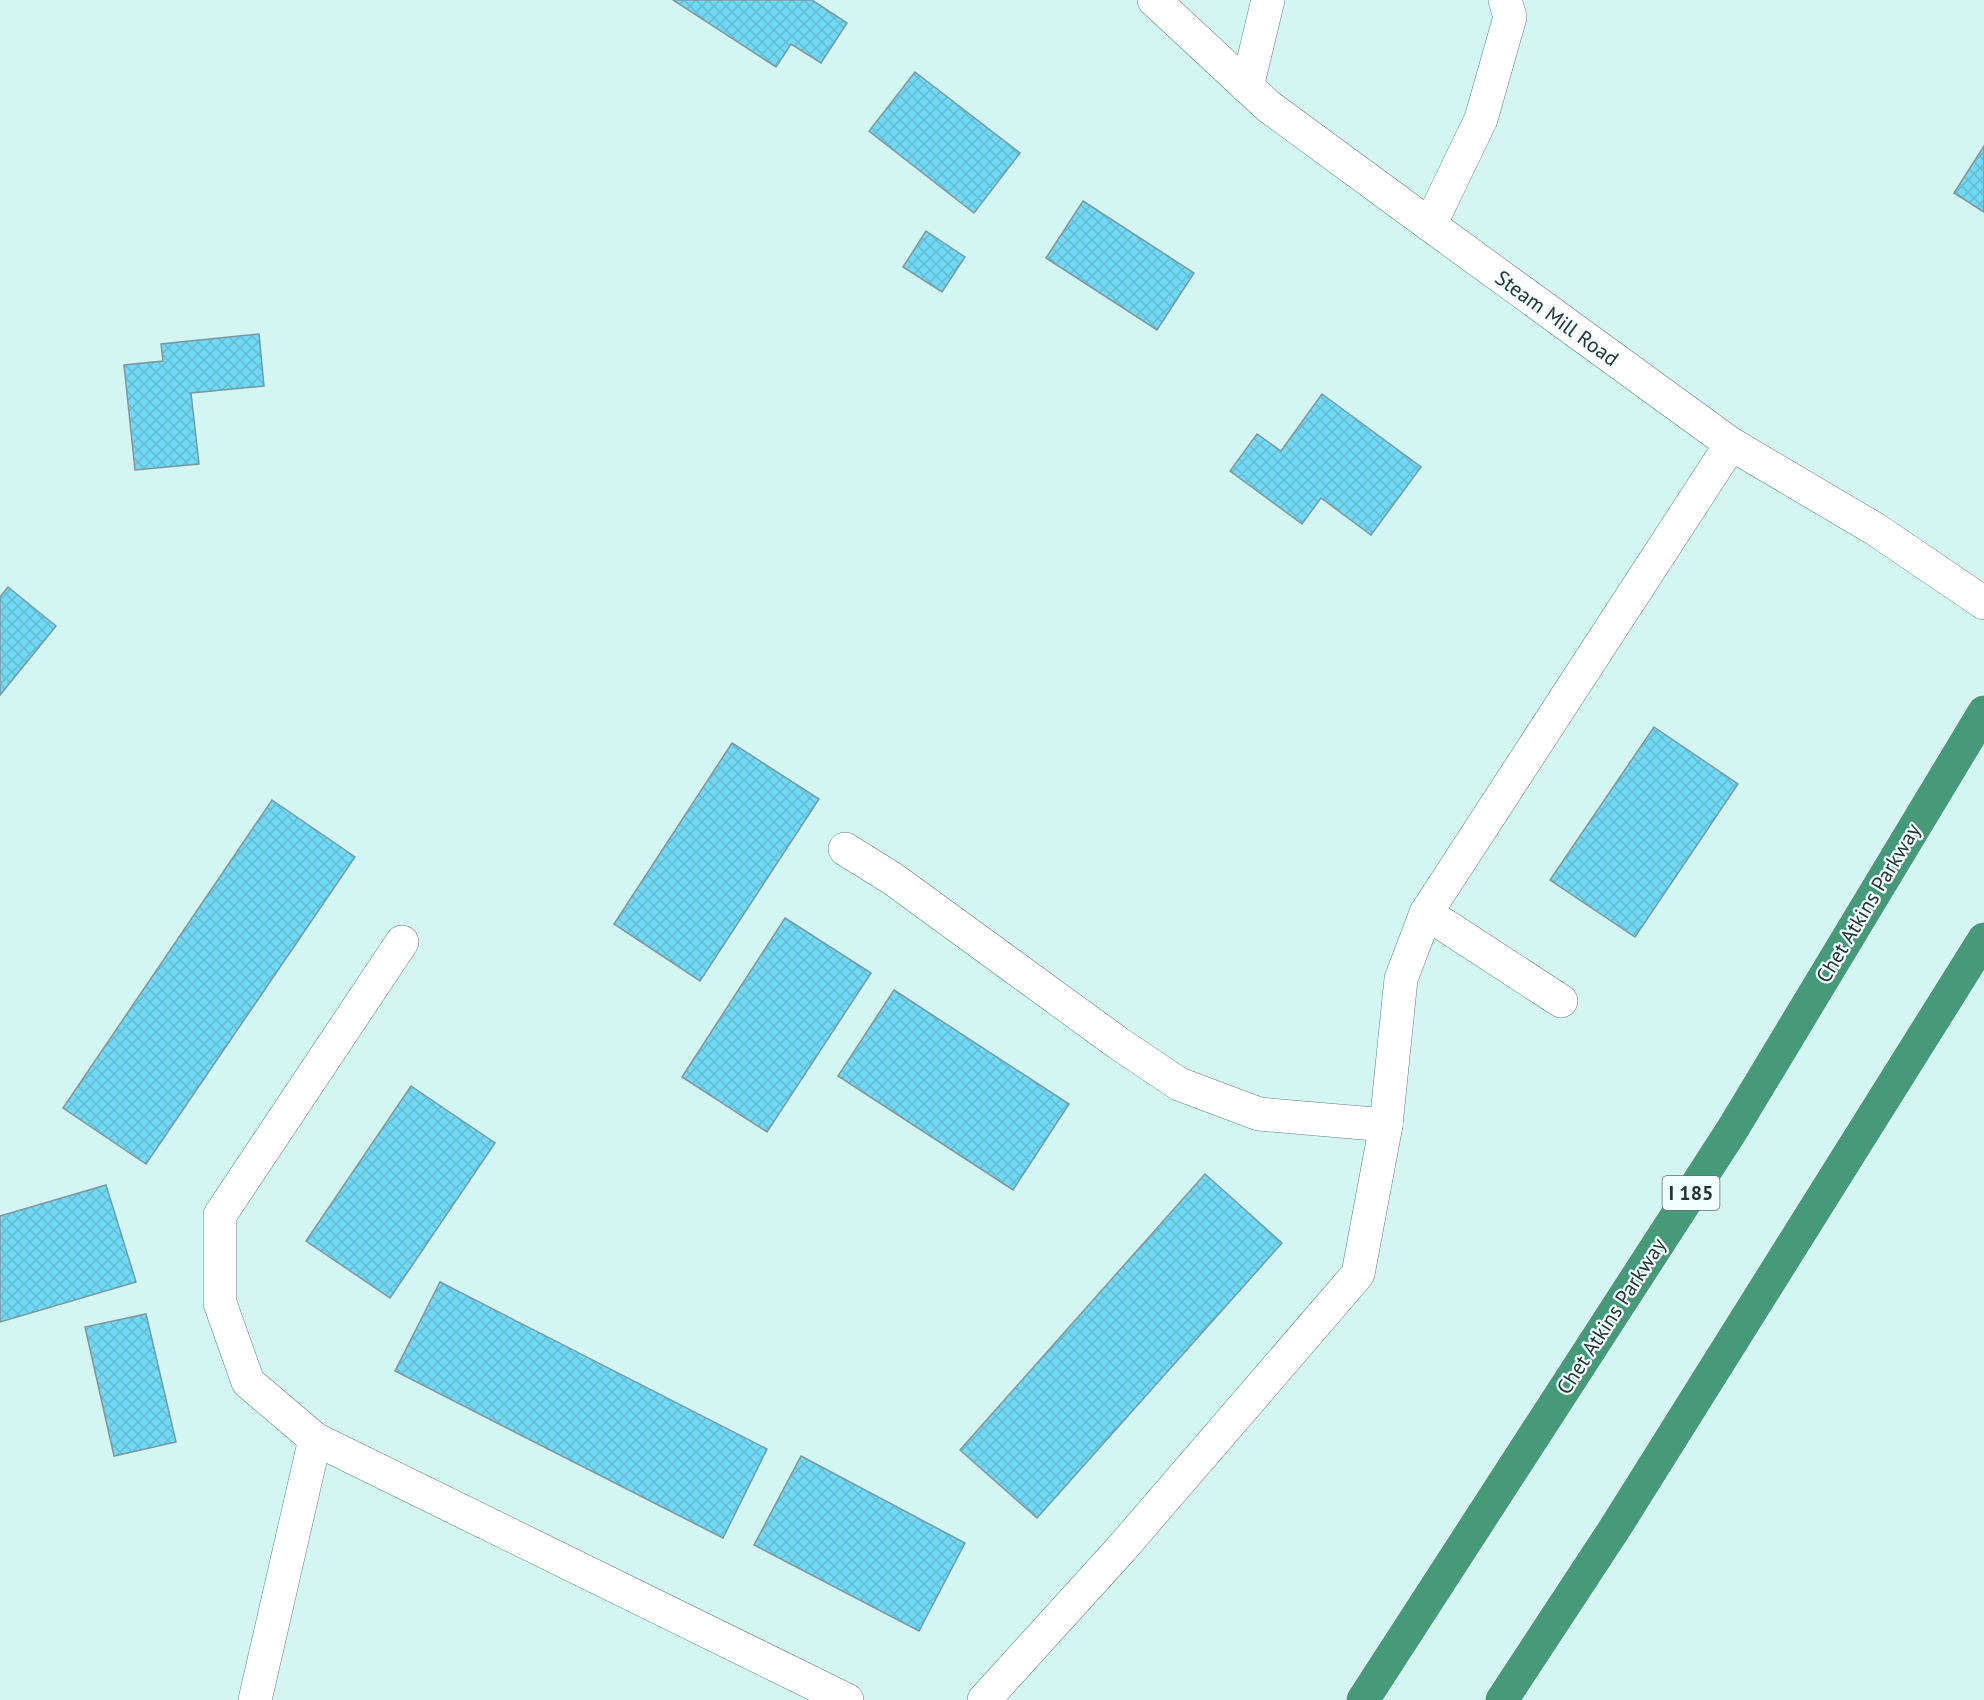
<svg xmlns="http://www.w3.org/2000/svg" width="1984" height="1700" viewBox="0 0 1984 1700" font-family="'PT Sans',sans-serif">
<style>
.building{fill:url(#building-cross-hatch);stroke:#7a98a0;stroke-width:1.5}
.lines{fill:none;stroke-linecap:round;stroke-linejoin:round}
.minor-casing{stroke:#607f7d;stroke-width:34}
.highway-casing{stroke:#fff;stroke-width:34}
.minor{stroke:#fff;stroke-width:33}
.highway{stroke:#479a79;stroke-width:33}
.labels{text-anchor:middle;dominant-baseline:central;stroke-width:4.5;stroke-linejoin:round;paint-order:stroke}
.shield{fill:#f1fffd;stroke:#647170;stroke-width:1.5}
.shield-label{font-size:20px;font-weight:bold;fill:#273433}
.street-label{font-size:21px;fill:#273433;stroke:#f1fffd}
</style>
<defs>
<pattern id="building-cross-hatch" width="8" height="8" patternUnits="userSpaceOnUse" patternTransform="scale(1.5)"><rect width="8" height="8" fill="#71d9f3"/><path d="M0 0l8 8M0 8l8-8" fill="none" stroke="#62bbd1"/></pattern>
</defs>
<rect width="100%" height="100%" fill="#d4f6f3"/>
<g class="building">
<path d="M673 0H812L847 23 821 63 791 44 776 67Z"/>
<path d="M915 72 1020 153 974 213 869 131Z"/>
<path d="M1984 146V212L1954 193Z"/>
<path d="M1083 201 1194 273 1157 330 1046 258Z"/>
<path d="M926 231 965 257 942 292 903 267Z"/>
<path d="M259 334 264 386 191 393 199 464 135 470 124 365 163 361 161 344Z"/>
<path d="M1322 394 1421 467 1371 535 1321 498 1302 524 1230 471 1257 434 1281 451Z"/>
<path d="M8 587 56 626 0 695V597Z"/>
<path d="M1654 727 1738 784 1635 937 1550 880Z"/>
<path d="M732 743 819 799 700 981 614 924Z"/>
<path d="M272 800 355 857 146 1164 63 1108Z"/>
<path d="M785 918 871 973 767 1132 682 1077Z"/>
<path d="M894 990 1069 1104 1013 1190 838 1076Z"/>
<path d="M411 1086 495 1143 390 1298 306 1241Z"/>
<path d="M1205 1174 1282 1243 1037 1518 960 1450Z"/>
<path d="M106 1185 136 1282 0 1322V1216Z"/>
<path d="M440 1282 767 1449 723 1538 395 1371Z"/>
<path d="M146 1314 176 1442 114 1456 85 1327Z"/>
<path d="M801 1456 965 1543 919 1631 754 1545Z"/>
</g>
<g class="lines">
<g class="minor-casing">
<g id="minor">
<path d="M1154 0 1268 106 1430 225 1731 444 1875 529 1984 603"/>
<path d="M1247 87 1268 0"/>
<path d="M1430 225 1481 119 1510 17 1505 0"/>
<path d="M845 849 893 879 1118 1043 1179 1084 1259 1114 1386 1125"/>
<path d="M1426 913 1561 1001"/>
<path d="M402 942 220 1215V1303L248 1382 315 1439 847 1700"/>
<path d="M255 1700 315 1439"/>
<path d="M984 1700 1122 1548 1358 1274 1386 1125 1401 979 1426 913 1731 444"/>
</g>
</g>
<g class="highway-casing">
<g id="highway">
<path d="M1363 1700 1732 1130 1984 712"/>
<path d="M1502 1700 1615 1528 1984 939"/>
</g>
</g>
<use href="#minor" class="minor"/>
<use href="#highway" class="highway"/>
</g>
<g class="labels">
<rect class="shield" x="1662.5" y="1176" width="57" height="34" rx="4.5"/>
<g class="shield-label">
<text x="1691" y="1193">I 185</text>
</g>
<g class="street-label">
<text transform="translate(1557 318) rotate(36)">Steam Mill Road</text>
<text transform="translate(1868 903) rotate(-59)">Chet Atkins Parkway</text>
<text transform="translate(1611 1316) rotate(-57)">Chet Atkins Parkway</text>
</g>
</g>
</svg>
